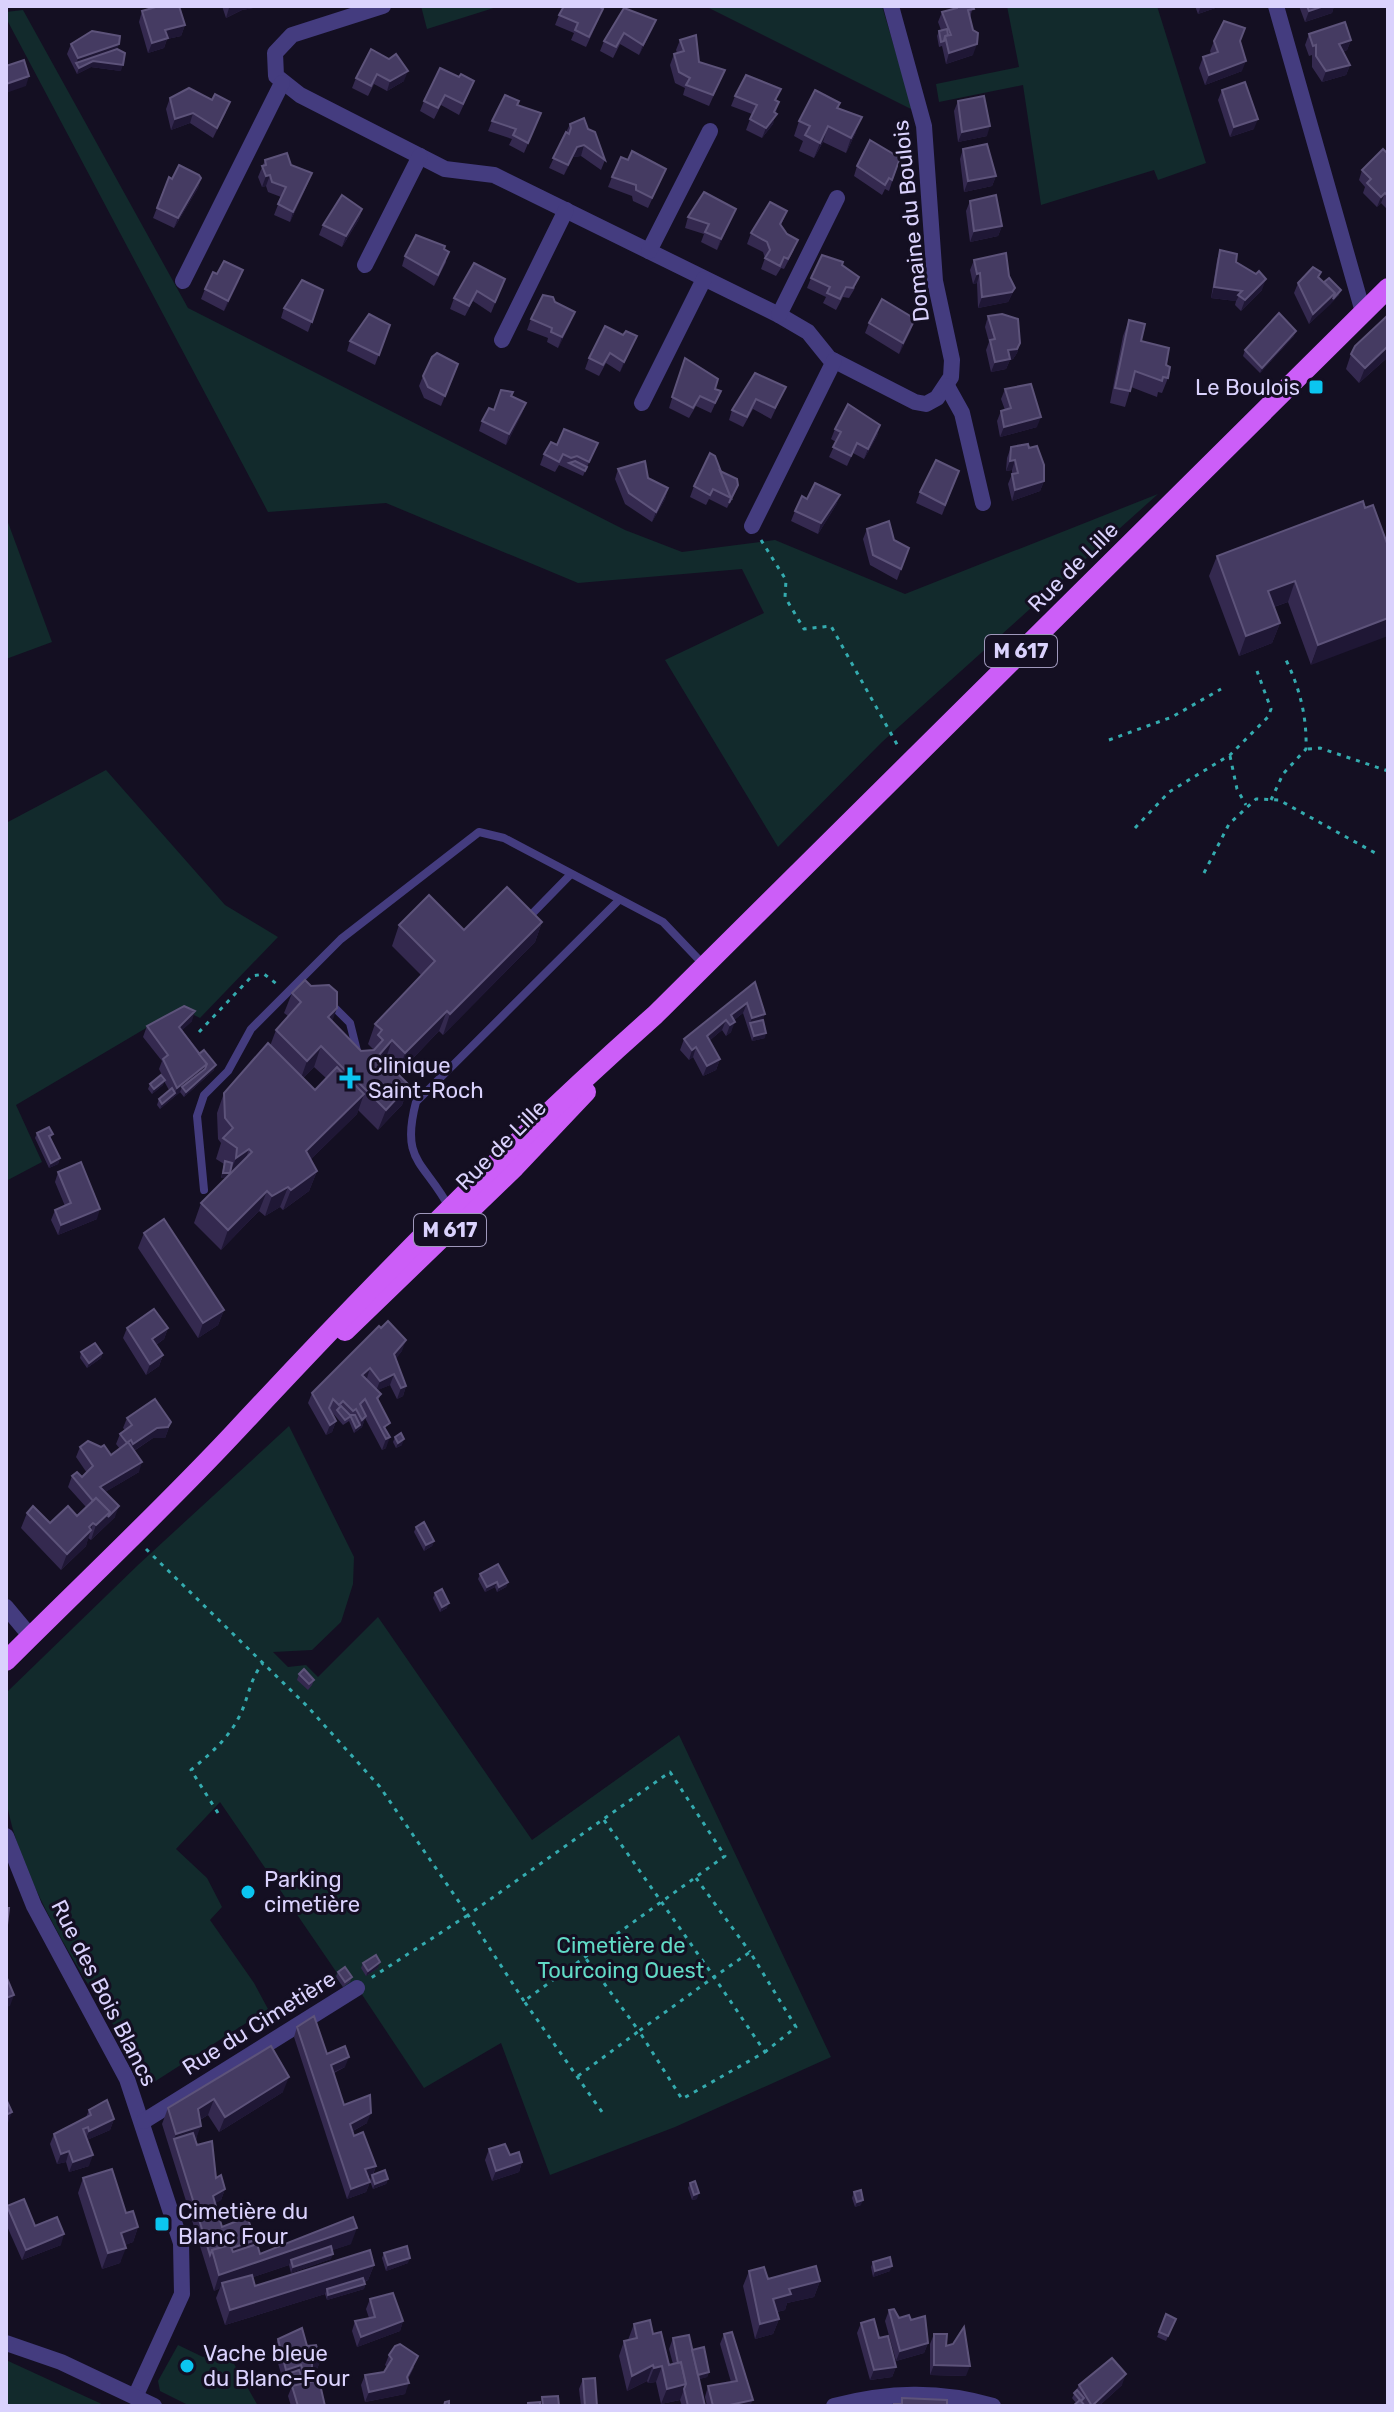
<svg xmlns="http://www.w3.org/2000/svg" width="1394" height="2412" viewBox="0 0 1394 2412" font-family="Rubik,sans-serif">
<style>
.green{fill:#122a2c}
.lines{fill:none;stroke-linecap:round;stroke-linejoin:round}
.path{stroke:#34abaf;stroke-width:3;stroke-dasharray:4 6;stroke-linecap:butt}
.service{stroke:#443c7f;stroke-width:8}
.minor{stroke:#443c7f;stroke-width:16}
.primary{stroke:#cc5ef8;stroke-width:20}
.wall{fill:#34294f;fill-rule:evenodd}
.shaded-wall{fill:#1f1735}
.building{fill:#453b62;stroke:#5d537a;stroke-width:2}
.poi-dot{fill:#0bc5f0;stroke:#140f22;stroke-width:3}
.labels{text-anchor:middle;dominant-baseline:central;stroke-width:6;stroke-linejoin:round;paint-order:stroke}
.shield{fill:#140f22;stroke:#9f98bb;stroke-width:2}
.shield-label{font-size:20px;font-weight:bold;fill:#dad2fd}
.street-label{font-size:22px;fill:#dad2fd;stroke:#140f22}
.poi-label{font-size:22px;fill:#dad2fd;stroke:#140f22;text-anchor:start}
.park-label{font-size:22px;fill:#61dac6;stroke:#140f22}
</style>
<rect width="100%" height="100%" fill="#140f22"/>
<g class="green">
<path d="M421 6H500L427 29Z"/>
<path d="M705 6H882L913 110Z"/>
<path d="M1007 6H1157L1206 163 1158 180 1154 170 1041 205 1023 85 939 102 936 84 1019 67Z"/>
<path d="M23 10 188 308 625 530 682 552 775 540 905 594 1158 494 882 742 778 847 665 660 764 613 742 569 578 583 386 503 268 512 6 18V12Z"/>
<path d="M6 517 52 642 6 659Z"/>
<path d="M106 770 225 905 278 937 200 1018 180 1008 16 1105 42 1162 6 1181V823Z"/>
<path d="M289 1426 354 1557 353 1584 341 1622 312 1650 273 1652 288 1667 306 1665 318 1677 378 1617 532 1840 679 1735 831 2057 675 2127 550 2175 501 2043 424 2088 355 1984 345 1990 335 1976 337 1973 220 1802 176 1849 207 1878 222 1907 210 1920 254 1983 268 2009 151 2084C103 2006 18 1887 6 1797 1 1764 6 1727 6 1693L138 1565Z"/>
<path d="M178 2345 203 2357 225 2348 258 2406H190L160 2391 158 2381Z"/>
<path d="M6 2360 106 2406H6Z"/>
</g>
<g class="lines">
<g class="path">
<path d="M761 540 786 580 785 597 804 629 831 626 899 748"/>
<path d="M1109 740 1172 717 1221 689"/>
<path d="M1308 749 1320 748 1388 771"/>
<path d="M1230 756 1237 789 1246 805"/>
<path d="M1271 800 1283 774 1306 749C1307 717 1300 689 1286 660"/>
<path d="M1135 828 1169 792 1230 755 1268 717 1271 709 1257 671"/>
<path d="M1204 873 1229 824 1256 799 1279 800 1377 854"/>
<path d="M199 1032 252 976 264 974 278 985"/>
<path d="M146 1549 307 1706 380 1787 468 1915 371 1978"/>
<path d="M218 1813 191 1770C210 1754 228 1739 239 1717 249 1698 249 1680 263 1663"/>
<path d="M604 1820 714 1977 750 1952 796 2027 765 2052"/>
<path d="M696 1878 750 1952"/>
<path d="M524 2001 468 1915 670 1772 725 1856 524 2001 602 2112"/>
<path d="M578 2076 639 2031 682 2099 765 2052 714 1977 639 2031 584 1956"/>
</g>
<g class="service">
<path d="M527 919 571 874"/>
<path d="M329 1002 350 1023 358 1055"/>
<path d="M204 1190 197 1116 204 1095 228 1071 251 1029 341 939 479 832 504 838 663 922 704 965"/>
<path d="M450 1209C425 1161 400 1163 416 1102L619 900"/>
</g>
<g class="minor">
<path d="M383 6 292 35 275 53 276 76 300 95 445 169 494 175 779 315 808 332 829 358 915 402 926 404 937 398 951 377 952 360 935 281 924 126 891 6"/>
<path d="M1276 6 1363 312"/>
<path d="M649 251 710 131"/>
<path d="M365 265 420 156"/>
<path d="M183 281 282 83"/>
<path d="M779 315 837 198"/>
<path d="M502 340 566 210"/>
<path d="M947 386 962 413 983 503"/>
<path d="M642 403 704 279"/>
<path d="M752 526 834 361"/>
<path d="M6 1607 31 1637"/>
<path d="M6 1836 34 1906 127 2079 181 2243 182 2294 135 2397"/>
<path d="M144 2121 357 1988"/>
<path d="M6 2343 61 2362 154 2406"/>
<path d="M834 2406C888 2392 939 2390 993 2406"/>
</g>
<g class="primary">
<path d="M345 1331 515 1167 586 1092"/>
<path d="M6 1661C81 1586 160 1512 233 1434 370 1287 505 1148 655 1015L1388 288"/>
</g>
</g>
<g class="wall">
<path d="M222 6H259L258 7 242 10 226 18Z"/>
<path d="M956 6H973L970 18 973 55 946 64 942 46 939 47 937 36 939 31 941 30 938 22 942 12 955 9Z"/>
<path d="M1195 6H1221L1198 14Z"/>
<path d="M1299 6H1334L1332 13 1305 22Z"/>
<path d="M142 11 185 25 181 36 167 39 164 48 148 53 139 22Z"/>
<path d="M559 15 599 19 586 47 571 40 574 33 555 25Z"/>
<path d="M656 20 652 30 639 55 620 44 613 58 600 51 604 41Z"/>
<path d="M1309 34 1351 40 1347 50 1343 52 1350 65 1346 75 1322 82 1312 67V55L1309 56 1305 45Z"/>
<path d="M680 40 699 62 725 70 709 106 683 95 685 88 675 83 670 65 674 54 677 53 676 50Z"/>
<path d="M1214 41 1240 42 1242 71 1205 85 1199 68 1203 57 1211 54 1210 51Z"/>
<path d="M71 44 117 50 121 71 91 67 77 74 67 54Z"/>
<path d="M371 49 404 81 387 91 374 84 368 96 352 88 356 78Z"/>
<path d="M459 77 470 91 459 115 441 105 434 119 420 111 424 101Z"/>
<path d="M1222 90 1254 129 1230 137 1218 100Z"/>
<path d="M735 96 776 101 773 124 762 138 746 130 752 114 731 106Z"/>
<path d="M170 98 226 112 213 138 190 123 171 130 166 109Z"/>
<path d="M958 101 987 136 958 142 954 111Z"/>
<path d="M840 103 838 108 856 132 846 153 823 142 814 158 799 151 803 141 794 136 799 121Z"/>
<path d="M517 105 541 113 524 153 509 145 512 139 488 131 492 121Z"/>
<path d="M570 124 588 129 600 147 605 160 601 170 581 156 573 157 564 175 549 168Z"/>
<path d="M963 149 996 176 992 186 964 192 960 159Z"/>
<path d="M1388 154V206L1386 208 1381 203 1377 207 1363 193 1365 187 1359 180 1362 170Z"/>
<path d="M900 158 889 191 885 189 882 195 854 176 857 166Z"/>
<path d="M265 160 291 165 308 183 290 222 274 215 281 197 268 192 266 186 262 187 258 177Z"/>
<path d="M628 160 666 169 648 208 633 201 632 196 608 187 612 177Z"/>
<path d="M169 177 172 179 201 178 198 188 174 228 153 218Z"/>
<path d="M970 201 1002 226 998 236 970 242 966 211Z"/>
<path d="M362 209 359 219 342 247 319 235 323 225Z"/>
<path d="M736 209 717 250 701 242 704 234 685 228 688 217Z"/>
<path d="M787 211 781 225 794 250 784 269 781 268 776 276 761 269 765 258 763 252 747 244 751 233Z"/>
<path d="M444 249 446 262 434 286 402 266 405 256Z"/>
<path d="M1220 250 1236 262 1262 290 1241 311 1235 305 1236 301 1211 298 1217 260Z"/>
<path d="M974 260 1009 276 1015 288 1008 302 978 308 977 283 973 284 970 270Z"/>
<path d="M842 265 855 288 849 298 843 297 836 310 823 303 826 297 807 288 811 278Z"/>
<path d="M1318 277 1339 295 1309 324 1294 293 1298 283Z"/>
<path d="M505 279 491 313 473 301 465 316 450 309 454 298Z"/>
<path d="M239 281 224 311 201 299 205 289Z"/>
<path d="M323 290 308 332 281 318 284 308Z"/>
<path d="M555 302 571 322 558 348 547 342 548 338 527 330 531 319Z"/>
<path d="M1388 315V359L1387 358 1359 383 1346 369 1351 354Z"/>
<path d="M988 316 1020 343 1017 353 1013 359 1010 360 1006 369 991 372 986 350 989 342 985 327Z"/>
<path d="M1129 320 1141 341 1166 365 1168 378 1162 393 1158 392 1157 397 1131 387 1125 407 1110 403 1123 336Z"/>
<path d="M869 323 911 330 899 354 865 333Z"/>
<path d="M390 325 375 365 347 351 350 341Z"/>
<path d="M623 335 637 336 620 372 606 363 599 376 585 369 589 358Z"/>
<path d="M1294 336 1260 373 1243 356 1245 350Z"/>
<path d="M685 358 715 389 721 391 711 413 696 406 689 418 669 408Z"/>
<path d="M458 364 441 406 424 398 419 386 423 376Z"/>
<path d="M786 387 771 419 753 409 743 427 729 420 732 410Z"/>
<path d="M1005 389 1037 427 1000 437 997 421 1001 411 1005 410 1001 399Z"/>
<path d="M512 396 526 403 522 413 506 445 479 431 482 421Z"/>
<path d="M880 425 877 436 864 459 853 453 847 466 829 457 836 442 831 439 835 429Z"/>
<path d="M598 443 583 476 559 465 555 472 540 465 544 454 557 445Z"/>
<path d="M1011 447 1044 481 1040 491 1012 501 1008 484 1012 474V470L1006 471 1007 458Z"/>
<path d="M618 469 668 488 665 499 652 522 625 504 615 479Z"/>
<path d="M720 471 736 490 727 508 709 499 706 505 690 497 694 486Z"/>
<path d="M959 471 942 515 916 503 920 492Z"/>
<path d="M840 495 836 505 818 534 791 521 795 511 807 499Z"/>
<path d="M1373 505 1311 665 1288 602 1274 607 1280 623 1272 643 1239 656 1209 576 1217 556Z"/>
<path d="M867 529 909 548 897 580 870 565 863 539Z"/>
<path d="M542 922 535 942 443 1035 439 1031 398 1074 409 1085 402 1105 378 1130 358 1110 357 1114 310 1160 317 1171 309 1191 283 1210 280 1207 265 1216 259 1211 221 1250 194 1223 201 1203 226 1178H221L224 1164 216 1159 221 1143 218 1139 217 1113 224 1093 270 1046 276 1030 288 1016 284 1013 292 993 332 1022 361 1051 372 1050 373 1049 368 1044 375 1024 421 975 392 946 399 925 464 930ZM314 1067 326 1078 315 1090 303 1078Z"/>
<path d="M755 982 763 1020 765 1038 752 1041 743 1013 734 1020 731 1032 726 1036 722 1030 709 1041 720 1059 716 1070 703 1076 693 1057 689 1060 680 1050 684 1039Z"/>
<path d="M192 1021 182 1030 214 1070 184 1097 180 1092 160 1109 157 1105 159 1099 169 1090 164 1081 163 1085 152 1094 148 1089 150 1084 163 1077 159 1069 162 1061 143 1037 147 1026Z"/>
<path d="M37 1133 53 1134 50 1139 60 1158 58 1164 49 1168 35 1138Z"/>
<path d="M58 1172 97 1219 58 1235 51 1220 55 1210 65 1206 55 1182Z"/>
<path d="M144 1233 224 1310 218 1325 198 1338 138 1248Z"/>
<path d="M127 1328H168L164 1339 156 1345 163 1355 159 1366 146 1375 123 1338Z"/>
<path d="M402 1351 396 1358 406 1386 403 1396 397 1399 390 1385 377 1390 381 1394 378 1401 387 1432 386 1448 382 1450 365 1418 362 1427 354 1433 349 1421 343 1425 330 1410 336 1421 332 1432 326 1435 308 1403 312 1393Z"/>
<path d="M81 1352 102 1353 101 1358 87 1368 80 1358Z"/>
<path d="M127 1418 171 1422 165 1438H153L134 1451 139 1472 105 1492 115 1517 91 1540 88 1538 86 1546 61 1570 21 1528 27 1513 50 1523 77 1516 86 1507 68 1487 72 1476 82 1477 87 1473 76 1457 80 1447 111 1455 120 1449 116 1444 120 1434 125 1430 123 1428Z"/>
<path d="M395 1437 402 1445 396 1448 393 1442Z"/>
<path d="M416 1527 434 1541 432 1546 424 1551 414 1532Z"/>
<path d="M480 1574 508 1582 506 1587 497 1592 495 1587 485 1592 478 1579Z"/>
<path d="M435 1593 447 1608 440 1612 433 1598Z"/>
<path d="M299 1674 314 1680 312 1685 308 1690 297 1680Z"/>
<path d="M363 1963 378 1968 366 1976 361 1968Z"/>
<path d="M338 1972 352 1977 350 1982 343 1987 336 1977Z"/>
<path d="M297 2027 327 2054 345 2067 334 2073 344 2105 367 2123 353 2131 354 2136 376 2166 373 2175 388 2179 386 2184 373 2189 370 2181 371 2176 368 2177 370 2182 366 2192 347 2199 294 2037Z"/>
<path d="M271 2046 283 2092 219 2132 208 2115 200 2120 196 2141 197 2145 216 2178 225 2189 221 2200 215 2203 222 2227 256 2240 254 2245 260 2254 351 2244 332 2250 331 2259 291 2273 289 2265 253 2277 255 2286 374 2265 368 2280 365 2282V2284L364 2289 327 2300 325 2294 225 2325 216 2298 220 2288 214 2291 162 2124 168 2108Z"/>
<path d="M89 2110 114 2119 110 2130 87 2140 89 2166 69 2172 66 2162 57 2164 50 2144 54 2134 86 2117Z"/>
<path d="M489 2149 522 2162 519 2172 492 2181 485 2160Z"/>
<path d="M83 2178 126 2213 138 2227 133 2242 125 2245 120 2263 102 2269 78 2193Z"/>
<path d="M690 2183 697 2199 692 2200 688 2188Z"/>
<path d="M854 2192 861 2205 855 2207 852 2198Z"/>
<path d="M7 2206 61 2245 22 2260 6 2224Z"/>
<path d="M384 2253 408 2263 386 2271 382 2258Z"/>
<path d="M873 2262 890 2271 873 2277 871 2267Z"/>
<path d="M749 2271 768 2279 820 2281 814 2297 787 2303 785 2310 777 2312 779 2319 773 2334 755 2339 743 2286Z"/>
<path d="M370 2299 403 2321 400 2331 357 2347 352 2331 355 2321 369 2318 366 2309Z"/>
<path d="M889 2310 928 2343 924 2353 896 2361 885 2321Z"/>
<path d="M1166 2314 1176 2319 1166 2341 1157 2337Z"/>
<path d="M861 2323 896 2367 892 2377 870 2380 857 2333Z"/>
<path d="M634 2324 653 2334 669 2365 673 2364 669 2349 673 2338 692 2350 709 2372 707 2377 699 2379 705 2406H682L680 2400 661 2404 656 2382 648 2383 647 2381 627 2391 619 2356 624 2341 628 2340Z"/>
<path d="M724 2334 750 2406H707L705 2397 708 2386 731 2382 720 2344Z"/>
<path d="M934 2334 966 2376 930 2375V2344Z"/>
<path d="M278 2339 307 2346 321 2359 317 2369 311 2371 308 2379 301 2381 300 2384 325 2406H291L288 2396 292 2386 285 2388 274 2349Z"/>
<path d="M389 2355 414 2367 408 2379 405 2394 365 2402 361 2385 365 2375 384 2372 387 2367 385 2365Z"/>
<path d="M583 2379 597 2406H581L579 2389Z"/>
<path d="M1079 2385H1122L1099 2406H1073L1076 2403 1072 2398Z"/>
</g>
<g class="shaded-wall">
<path d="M233 6H259L258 7 242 10 226 18 229 8Z"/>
<path d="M1201 6H1221L1198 14Z"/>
<path d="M1324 6H1334L1332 13 1305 22 1309 11Z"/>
<path d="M656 20 652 30 639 55 643 45Z"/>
<path d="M185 25 181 36 167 39 164 48 148 53 152 43 165 30Z"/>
<path d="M1351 40 1347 50 1335 55 1339 44Z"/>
<path d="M119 44 115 55 123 65 121 71 91 67 77 74 79 68 76 63 75 68 78 58Z"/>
<path d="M977 44 973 55 946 64 949 53Z"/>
<path d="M1246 61 1242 71 1205 85 1209 75Z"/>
<path d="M1350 65 1346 75 1322 82 1326 71Z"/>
<path d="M408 71 404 81 387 91 390 81Z"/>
<path d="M29 76 26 86 6 93V84Z"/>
<path d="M779 102 773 124 762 138 766 128Z"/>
<path d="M193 113 190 123 171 130 175 119Z"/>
<path d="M862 117 856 132 846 153 851 138Z"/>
<path d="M1258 119 1254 129 1230 137 1234 127Z"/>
<path d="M828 126 823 142 814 158 820 143Z"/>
<path d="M990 126 987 136 958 142 962 132Z"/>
<path d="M584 145 581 156 573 157 564 175 577 147Z"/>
<path d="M312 173 308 183 290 222 293 212Z"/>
<path d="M270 175 266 186 262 187 266 176Z"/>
<path d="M996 176 992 186 964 192 968 181Z"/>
<path d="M201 178 198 188 174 228 178 218Z"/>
<path d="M1385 193 1381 203 1377 207 1381 197Z"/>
<path d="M362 209 359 219 342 247 346 236Z"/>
<path d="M736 209 732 219 717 250 721 239Z"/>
<path d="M1002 226 998 236 970 242 974 231Z"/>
<path d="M243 270 239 281 224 311 228 301Z"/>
<path d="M980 273 977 283 973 284 977 274Z"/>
<path d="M1266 279 1262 290 1241 311 1245 300Z"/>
<path d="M1214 287 1242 291 1236 301 1211 298Z"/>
<path d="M1015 288 1008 302 978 308 982 297Z"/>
<path d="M1341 290 1339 295 1331 304 1333 299Z"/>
<path d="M1335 293 1331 304 1309 324 1313 314Z"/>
<path d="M575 312 571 322 558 348 562 337Z"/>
<path d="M915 319 911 330 899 354 903 343Z"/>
<path d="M1296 331 1294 336 1260 373 1262 368Z"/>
<path d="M637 336 633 346 620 372 624 362Z"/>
<path d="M1020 343 1017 353 1013 359 1010 360 1006 369 991 372 995 362 1008 350Z"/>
<path d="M1388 346 1387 358 1359 383 1365 368Z"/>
<path d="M526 403 522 413 506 445 509 434Z"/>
<path d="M1041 417 1037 427 1000 437 1004 427Z"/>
<path d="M880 425 877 436 864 459 868 449Z"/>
<path d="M1015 460 1012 470 1006 471 1010 461Z"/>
<path d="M1044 481 1040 491 1012 501 1015 490Z"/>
<path d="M668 488 665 499 652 522 656 512Z"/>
<path d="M840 495 836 505 818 534 821 523Z"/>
<path d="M1295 581 1288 602 1261 611 1268 591Z"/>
<path d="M1388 618V636L1311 665 1318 645Z"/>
<path d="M1280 623 1272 643 1239 656 1246 636Z"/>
<path d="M542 922 535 942 443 1035 450 1014Z"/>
<path d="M747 1003 743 1013 729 1024 731 1015Z"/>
<path d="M337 1008 330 1028 328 1017Z"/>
<path d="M195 1011 192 1021 175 1037 179 1027Z"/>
<path d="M447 1011 439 1031 398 1074 405 1053Z"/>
<path d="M765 1014 761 1025 750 1023 752 1018Z"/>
<path d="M726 1020 722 1030 703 1046 707 1036Z"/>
<path d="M735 1022 731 1032 726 1036 730 1025Z"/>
<path d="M766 1033 765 1038 752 1041 754 1036Z"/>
<path d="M392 1040 385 1061 379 1055Z"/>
<path d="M321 1046 314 1067 300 1081 307 1061Z"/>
<path d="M696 1047 693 1057 689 1060 692 1050Z"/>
<path d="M720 1059 716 1070 703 1076 707 1066Z"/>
<path d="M207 1064 203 1074 182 1087 180 1092 173 1098 177 1088Z"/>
<path d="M216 1065 214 1070 184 1097 186 1092Z"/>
<path d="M165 1080 163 1085 152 1094 154 1089Z"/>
<path d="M409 1085 402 1105 378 1130 386 1110Z"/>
<path d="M175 1093 173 1098 160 1109 162 1104Z"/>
<path d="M364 1094 357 1114 299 1171 306 1151Z"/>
<path d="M249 1149 242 1170 228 1178H221L223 1173H230L236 1158Z"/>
<path d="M60 1158 58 1164 49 1168 51 1163Z"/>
<path d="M317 1171 309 1191 283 1210 291 1190Z"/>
<path d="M288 1187 280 1207 265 1216 272 1196Z"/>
<path d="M267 1191 259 1211 221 1250 228 1230Z"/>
<path d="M100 1209 97 1219 58 1235 61 1225Z"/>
<path d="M224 1310 218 1325 198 1338 203 1323Z"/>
<path d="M168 1328 164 1339 148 1350 152 1339Z"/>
<path d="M406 1340 402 1351 391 1365 394 1354Z"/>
<path d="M102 1353 101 1358 87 1368 89 1363Z"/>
<path d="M163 1355 159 1366 146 1375 150 1364Z"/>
<path d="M370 1368 367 1378 359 1385 362 1375Z"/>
<path d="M394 1374 390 1385 376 1391 380 1381Z"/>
<path d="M406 1386 403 1396 397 1399 401 1388Z"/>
<path d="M366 1416 362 1427 354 1433 356 1428 360 1425 362 1420Z"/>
<path d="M336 1421 332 1432 326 1435 330 1425Z"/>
<path d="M171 1422 165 1438H153L129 1454 133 1444 157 1428Z"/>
<path d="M390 1437 386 1448 382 1450 386 1439Z"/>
<path d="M404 1439 402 1445 396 1448 398 1443Z"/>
<path d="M142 1462 139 1472 97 1497 100 1487Z"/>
<path d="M119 1506 115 1517 91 1540 96 1525 110 1512Z"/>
<path d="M93 1523 86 1546 61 1570 67 1554Z"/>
<path d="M434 1541 432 1546 424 1551 426 1545Z"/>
<path d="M497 1582 495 1587 485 1592 487 1587Z"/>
<path d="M508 1582 506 1587 497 1592 499 1587Z"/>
<path d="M449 1603 447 1608 440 1612 442 1607Z"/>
<path d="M380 1962 378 1968 366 1976 368 1971Z"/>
<path d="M14 1995 10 2006 6 2007V1998Z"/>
<path d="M349 2057 345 2067 327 2075 331 2065Z"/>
<path d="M289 2077 283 2092 219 2132 225 2117Z"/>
<path d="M214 2099 208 2115 192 2124 198 2109Z"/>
<path d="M12 2112 8 2123 6 2124V2115Z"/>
<path d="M371 2113 367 2123 347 2134 350 2124Z"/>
<path d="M114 2119 110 2130 85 2141 89 2131Z"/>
<path d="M201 2126 195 2141 174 2139 176 2134Z"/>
<path d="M69 2151 66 2162 57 2164 61 2154Z"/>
<path d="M93 2155 89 2166 69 2172 73 2162Z"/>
<path d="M522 2162 519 2172 492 2181 496 2171Z"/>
<path d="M376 2166 372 2176 362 2179 365 2169Z"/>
<path d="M388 2179 386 2184 373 2189 375 2184Z"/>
<path d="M370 2182 366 2192 347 2199 351 2189Z"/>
<path d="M225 2189 221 2200 209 2207 213 2196Z"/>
<path d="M699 2193 697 2199 692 2200 694 2195Z"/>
<path d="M863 2200 861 2205 855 2207 857 2202Z"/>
<path d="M138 2227 133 2242 115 2249 121 2233Z"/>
<path d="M357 2228 351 2244 292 2264 291 2260 289 2265 223 2287 222 2283 220 2288 214 2291 219 2275Z"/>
<path d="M64 2234 61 2245 22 2260 26 2250Z"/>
<path d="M256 2240 252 2251 213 2254Z"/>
<path d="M126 2248 120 2263 102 2269 108 2253Z"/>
<path d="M333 2254 331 2259 291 2273 293 2267Z"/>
<path d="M410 2258 408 2263 386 2271 388 2265Z"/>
<path d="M374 2265 368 2280 328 2293 327 2289 325 2294 225 2325 230 2310Z"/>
<path d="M892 2266 890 2271 873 2277 875 2271Z"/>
<path d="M820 2281 814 2297 787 2303 785 2310 767 2314 773 2299 789 2289Z"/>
<path d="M365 2284 364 2289 327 2300 328 2295Z"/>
<path d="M779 2319 773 2334 755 2339 760 2324Z"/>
<path d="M403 2321 400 2331 357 2347 361 2337Z"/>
<path d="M928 2343 924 2353 896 2361 900 2351Z"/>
<path d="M418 2356 405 2384 409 2383 405 2394 365 2402 369 2392 407 2377Z"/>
<path d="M321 2359 317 2369 311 2371 308 2379 301 2381 300 2384 285 2388 287 2383 300 2379 303 2371 312 2361Z"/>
<path d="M301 2365 298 2375H284L286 2370Z"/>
<path d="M653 2365 647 2381 627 2391 632 2376Z"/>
<path d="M934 2365 970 2366 966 2376 930 2375Z"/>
<path d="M662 2366 656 2382 648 2383 654 2368Z"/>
<path d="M896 2367 892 2377 870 2380 874 2370Z"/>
<path d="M709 2372 707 2377 693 2381 695 2376Z"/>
<path d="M1126 2374 1122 2385 1099 2406H1092Z"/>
<path d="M686 2384 680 2400 661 2404 667 2389Z"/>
<path d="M753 2400 750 2406H725Z"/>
</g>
<g class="building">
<path d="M159 6H179L185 25 165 30 168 38 152 43 142 11Z"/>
<path d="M564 6H598L603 9 589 37 575 30 578 23 559 15Z"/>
<path d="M957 6H973L974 9 968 10 973 30 978 33 977 44 949 53 945 36 951 35 942 12 957 8Z"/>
<path d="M1307 6H1324L1309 11Z"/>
<path d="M624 8 656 20 643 45 624 33 616 47 604 41Z"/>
<path d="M1224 21 1245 28 1240 41 1246 61 1209 75 1203 57 1218 52 1214 41Z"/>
<path d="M1345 22 1351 40 1339 44 1350 65 1326 71 1316 56V45L1313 46 1309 34Z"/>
<path d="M947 29 948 35 945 36 944 41 941 42 939 31Z"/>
<path d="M92 31 120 36 119 44 78 58 71 44Z"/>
<path d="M696 35 699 62 725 70 713 95 686 85 690 78 679 72 674 54 684 51 680 40Z"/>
<path d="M117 49 125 53 123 65 93 61 79 68 76 63Z"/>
<path d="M371 49 389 59 396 54 408 71 390 81 377 74 371 86 356 78Z"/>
<path d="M24 60 29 76 6 84V66Z"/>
<path d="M440 68 459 77 461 74 474 81 463 104 445 95 438 108 424 101Z"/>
<path d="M746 75 781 89 775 100 779 102 774 112 777 114 766 128 750 119 757 105 735 96Z"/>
<path d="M1245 82 1258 119 1234 127 1222 90Z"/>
<path d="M189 88 212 100 215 94 230 102 217 128 193 113 175 119 170 98Z"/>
<path d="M815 90 840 103 837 108 862 117 851 138 828 126 820 143 805 135 810 126 799 121Z"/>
<path d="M505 95 519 101 517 105 541 113 528 143 513 135 516 129 492 121Z"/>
<path d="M984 96 990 126 962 132 958 101Z"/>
<path d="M584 118 588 129 595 132 605 160 584 145 577 147 568 165 553 158 566 132 569 134 571 128 570 124Z"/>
<path d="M870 140 900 158 892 180 889 178 885 185 857 166Z"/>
<path d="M987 144 996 176 968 181 963 149Z"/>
<path d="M1383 149 1388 154V196L1385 193 1381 197 1367 183 1371 179 1362 170Z"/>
<path d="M632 151 666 169 652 198 636 190V185L612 177 621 157 628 160Z"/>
<path d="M287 153 291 165 312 173 293 212 278 204 286 187 272 182 270 175 266 176 262 166 266 165 265 160Z"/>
<path d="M179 165 199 175 201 178 178 218 157 208 169 177 172 179Z"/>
<path d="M704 192 736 209 721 239 705 232 709 224 688 217Z"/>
<path d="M342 195 362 209 346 236 323 225Z"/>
<path d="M996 195 1002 226 974 231 970 201Z"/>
<path d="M770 202 787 211 780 224 787 234 798 240 788 259 784 257 780 266 765 258 770 250 767 242 751 233Z"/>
<path d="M416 235 445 246 444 249 449 252 438 275 405 256Z"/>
<path d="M1220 250 1237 254 1236 262 1256 274 1259 271 1266 279 1245 300 1238 295 1242 291 1214 287Z"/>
<path d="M1006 253 1009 276 1015 288 1012 292 982 297 980 273 977 274 974 260Z"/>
<path d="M822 255 843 262 842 265 859 277 853 288 846 287 840 299 827 293 830 287 811 278Z"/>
<path d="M224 261 243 270 228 301 205 289 213 272 217 274Z"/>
<path d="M474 263 505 279 495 302 477 291 469 306 454 298Z"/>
<path d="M1313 267 1321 272 1318 277 1335 293 1313 314 1298 283Z"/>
<path d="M1329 278 1341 290 1333 299 1335 293 1324 282Z"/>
<path d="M302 280 323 290 312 322 284 308Z"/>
<path d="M543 295 553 297 555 302 575 312 562 337 551 332 552 328 531 319Z"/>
<path d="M882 299 915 319 903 343 869 323Z"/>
<path d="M1279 313 1296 331 1262 368 1245 350Z"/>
<path d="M369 314 390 325 379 355 350 341Z"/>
<path d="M1002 314 1018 319 1020 343 1017 349 1008 350 1010 359 995 362 990 340 995 339 988 316Z"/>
<path d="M1388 315V346L1365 368 1351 354 1355 346Z"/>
<path d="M1129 320 1145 324 1141 341 1169 348 1166 365 1170 367 1168 378 1163 377 1162 381 1135 371 1130 391 1115 388Z"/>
<path d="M605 326 623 335 626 331 637 336 624 362 610 353 603 365 589 358Z"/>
<path d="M437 353 458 364 445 396 428 387 423 376 432 357Z"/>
<path d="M685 358 718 379 715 389 721 391 715 403 700 396 693 408 672 397Z"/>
<path d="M755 373 786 387 775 408 756 399 747 417 732 410Z"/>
<path d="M1031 384 1041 417 1004 427 1001 411 1011 408 1005 389Z"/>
<path d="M501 390 513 392 511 396 526 403 509 434 482 421 489 408 494 410Z"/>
<path d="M848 404 880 425 868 449 857 443 851 456 833 447 841 432 835 429Z"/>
<path d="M564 429 598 443 589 462 577 456 571 458 563 454 559 462 544 454 551 442 557 445Z"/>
<path d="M1028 444 1029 448 1037 446 1044 465V481L1015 490 1012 474 1018 473 1015 460 1010 461 1011 447Z"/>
<path d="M710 453 715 456 731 498 713 489 710 495 694 486Z"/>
<path d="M936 460 959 471 945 505 920 492Z"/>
<path d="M575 461 587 467 585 471 569 463Z"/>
<path d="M645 461 648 478 668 488 656 512 629 493 618 469Z"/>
<path d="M720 471 737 479 738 485 729 503 731 498Z"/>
<path d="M815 483 840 495 821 523 795 511 802 496 807 499Z"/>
<path d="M1363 501 1365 508 1373 505 1388 546V618L1318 645 1295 581 1268 591 1280 623 1246 636 1217 556Z"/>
<path d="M889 521 894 540 909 548 901 569 873 555 867 529Z"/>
<path d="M507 887 542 922 450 1014 447 1011 405 1053 392 1040 379 1055 409 1085 386 1110 356 1080 353 1083 364 1094 306 1151 317 1171 291 1190 288 1187 272 1196 267 1191 228 1230 201 1203 252 1152 249 1149 236 1158 237 1148 223 1138 233 1128 225 1118 224 1093 268 1043 315 1090 337 1067 347 1078 350 1075 321 1046 307 1061 276 1030 301 1002 292 993 305 980 311 986 329 985 337 992V1008L328 1017 361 1051 374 1050 383 1040 378 1035 382 1030 375 1024 435 961 399 925 429 895 464 930Z"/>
<path d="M755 982 765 1014 752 1018 747 1003 731 1015 735 1022 730 1025 726 1020 707 1036 720 1059 707 1066 696 1047 692 1050 684 1039Z"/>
<path d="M184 1006 195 1011 179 1027 207 1064 177 1088 163 1059 168 1055 147 1026Z"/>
<path d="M763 1020 766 1033 754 1036 750 1023Z"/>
<path d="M204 1050 216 1065 186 1092 182 1087 205 1069 207 1064 199 1054Z"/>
<path d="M161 1075 165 1080 154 1089 150 1084Z"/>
<path d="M172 1088 175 1093 162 1104 159 1099Z"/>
<path d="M49 1127 53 1134 49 1136 60 1158 51 1163 37 1133Z"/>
<path d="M225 1161 232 1163 230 1173H223Z"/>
<path d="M81 1162 100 1209 61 1225 55 1210 71 1203 58 1172Z"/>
<path d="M164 1219 224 1310 203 1323 144 1233Z"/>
<path d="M154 1309 168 1328 152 1339 163 1355 150 1364 127 1328Z"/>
<path d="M388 1321 406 1340 394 1354 406 1386 401 1388 394 1374 380 1381 370 1368 362 1375 381 1394 377 1398 390 1423 384 1427 390 1437 386 1439 365 1399 360 1404 366 1416 362 1420 356 1409 353 1411 343 1401 339 1405 333 1399 329 1408 336 1421 330 1425 312 1393 379 1326 381 1328Z"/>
<path d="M95 1343 102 1353 89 1363 81 1352Z"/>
<path d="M155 1399 171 1422 168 1427 157 1428 133 1444 131 1440 128 1442 142 1462 100 1487 119 1506 108 1517 110 1512 96 1498 93 1501 72 1476 77 1472 82 1477 93 1466 80 1447 88 1441 101 1447 104 1445 111 1455 127 1443 120 1434 132 1425 127 1418Z"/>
<path d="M341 1406 351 1416 345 1420 337 1410Z"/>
<path d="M350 1415H355L360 1425 356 1428Z"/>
<path d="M401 1433 404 1439 398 1443 395 1437Z"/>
<path d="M96 1498 110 1512 96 1525 93 1523 89 1527 91 1530 67 1554 27 1513 33 1506 50 1523 68 1506 77 1516Z"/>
<path d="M424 1522 434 1541 426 1545 416 1527Z"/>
<path d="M498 1564 508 1582 499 1587 497 1582 487 1587 480 1574Z"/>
<path d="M442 1589 449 1603 442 1607 435 1593Z"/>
<path d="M304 1669 314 1680 309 1684 299 1674Z"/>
<path d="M6 1908H9L7 1925H6Z"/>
<path d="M376 1955 380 1962 368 1971 363 1963Z"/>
<path d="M345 1967 352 1977 345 1982 338 1972Z"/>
<path d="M6 1976 14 1995 6 1998Z"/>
<path d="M314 2016 327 2054 345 2046 349 2057 331 2065 344 2105 370 2095 371 2113 350 2124 354 2136 363 2132 376 2166 365 2169 370 2182 351 2189 297 2027Z"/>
<path d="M271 2046 289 2077 225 2117 214 2099 198 2109 201 2126 176 2134 168 2108Z"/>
<path d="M6 2099 12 2112 6 2115Z"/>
<path d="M107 2100 114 2119 89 2131 88 2127 83 2129 93 2155 73 2162 69 2151 61 2154 54 2134 91 2115 89 2110Z"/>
<path d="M193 2133 197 2145 212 2141 216 2178 221 2175 225 2189 213 2196 222 2227 247 2217 256 2240 232 2248 230 2245 212 2250 210 2255 174 2139Z"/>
<path d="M505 2144 510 2155 519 2152 522 2162 496 2171 489 2149Z"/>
<path d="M112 2169 126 2213 133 2211 138 2227 121 2233 126 2248 108 2253 83 2178Z"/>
<path d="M385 2170 388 2179 375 2184 372 2175Z"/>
<path d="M695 2181 699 2193 694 2195 690 2183Z"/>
<path d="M861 2190 863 2200 857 2202 854 2192Z"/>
<path d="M24 2199 35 2226 57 2217 64 2234 26 2250 7 2206Z"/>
<path d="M353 2217 357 2228 219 2275 212 2250 230 2245 233 2252 257 2244 260 2254Z"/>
<path d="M331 2246 333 2254 293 2267 291 2260Z"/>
<path d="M407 2246 410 2258 388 2265 384 2253Z"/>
<path d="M370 2250 374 2265 230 2310 222 2283 252 2275 255 2286Z"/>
<path d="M890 2257 892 2266 875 2271 873 2262Z"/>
<path d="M816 2266 820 2281 789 2289 791 2294 773 2299 779 2319 760 2324 749 2271 764 2267 768 2279Z"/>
<path d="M363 2278 365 2284 328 2295 327 2289Z"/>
<path d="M393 2293 403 2321 361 2337 355 2321 375 2317 370 2299Z"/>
<path d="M894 2309 899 2318 909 2315 911 2320 925 2316 928 2343 900 2351 889 2310Z"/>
<path d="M1166 2314 1176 2319 1168 2336 1159 2332Z"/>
<path d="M874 2319 879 2338 888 2336 896 2367 874 2370 861 2323Z"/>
<path d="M650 2320 653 2334 661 2332 669 2365 681 2362 686 2384 667 2389 662 2366 654 2368 653 2365 632 2376 624 2341 637 2338 634 2324Z"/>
<path d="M964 2327 970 2366 934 2365V2334H947L946 2346 953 2344Z"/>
<path d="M302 2328 307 2346 316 2345 321 2359 312 2361V2368L303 2371 301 2365 286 2370 278 2339Z"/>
<path d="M732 2332 753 2400 725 2406H713L708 2386 737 2381 724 2334Z"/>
<path d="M689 2335 705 2406H688L684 2389 686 2384 681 2362 678 2363 673 2338Z"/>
<path d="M400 2344 418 2356 407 2377 409 2383 369 2392 365 2375 384 2372 392 2359 389 2355 395 2346Z"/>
<path d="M704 2347 709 2372 698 2375 692 2350Z"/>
<path d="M1112 2358 1126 2374 1092 2406 1079 2385Z"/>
<path d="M299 2370 302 2378 287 2383 284 2375Z"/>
<path d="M595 2378 597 2406H585L583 2379Z"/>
<path d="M319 2380 325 2406H298L292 2386Z"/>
<path d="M1077 2390 1084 2398 1081 2401 1085 2406H1073L1080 2400 1074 2393Z"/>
<path d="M558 2396 559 2406H543L542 2397Z"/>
<path d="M902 2398 947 2400V2406H894V2404H902Z"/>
<path d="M449 2401V2406H444L445 2402Z"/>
<path d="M540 2402V2406H528V2403Z"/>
</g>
<g class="poi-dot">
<rect x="1308" y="379" width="16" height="16" rx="4"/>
<path d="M346 1066h8v8h8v8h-8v8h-8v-8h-8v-8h8z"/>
<circle cx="248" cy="1892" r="8"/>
<rect x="154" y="2216" width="16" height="16" rx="4"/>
<circle cx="187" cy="2366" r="8"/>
</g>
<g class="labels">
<g class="shield">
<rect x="985" y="635" width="72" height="32" rx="6"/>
<rect x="414" y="1214" width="72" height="32" rx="6"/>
</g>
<g class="shield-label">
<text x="1021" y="651">M 617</text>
<text x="450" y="1230">M 617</text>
</g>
<g class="street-label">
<text transform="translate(911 221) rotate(-96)">Domaine du Boulois</text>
<text transform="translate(1073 567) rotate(-45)">Rue de Lille</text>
<text transform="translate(501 1145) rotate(-45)">Rue de Lille</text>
<text transform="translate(104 1993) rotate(63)">Rue des Bois Blancs</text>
<text transform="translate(259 2023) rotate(-32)">Rue du Cimetière</text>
</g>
<g class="poi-label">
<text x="1300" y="387" text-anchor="end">Le Boulois</text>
<text x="368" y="1065">Clinique<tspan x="368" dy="25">Saint-Roch</tspan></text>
<text x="264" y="1879">Parking<tspan x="264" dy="25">cimetière</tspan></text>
<text x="178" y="2211">Cimetière du<tspan x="178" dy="25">Blanc Four</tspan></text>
<text x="203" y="2353">Vache bleue<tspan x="203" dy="25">du Blanc-Four</tspan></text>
</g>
<g class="park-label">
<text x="621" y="1945">Cimetière de<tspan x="621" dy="25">Tourcoing Ouest</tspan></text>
</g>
</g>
<rect width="1394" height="2412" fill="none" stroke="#dad2fd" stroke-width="16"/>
</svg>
